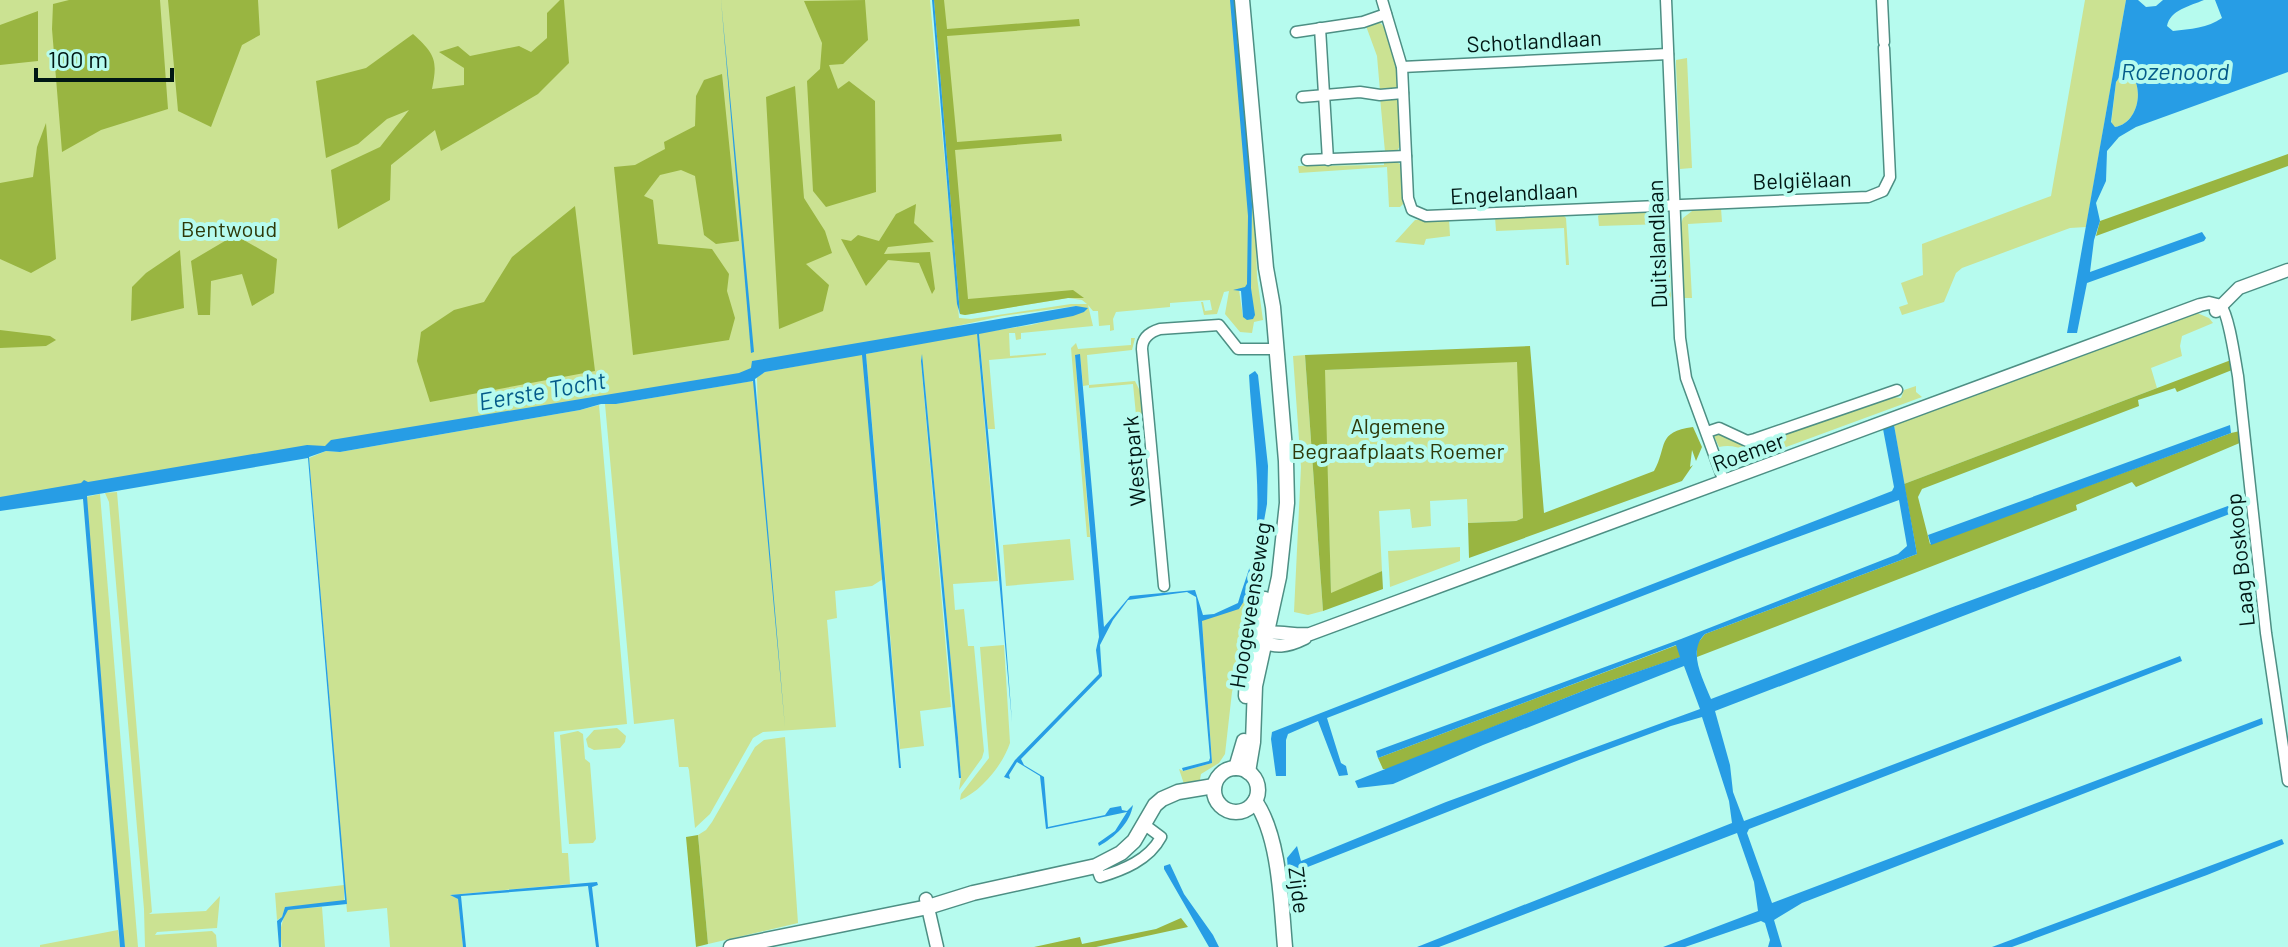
<svg xmlns="http://www.w3.org/2000/svg" width="2288" height="947" viewBox="0 0 2288 947" font-family="Barlow,sans-serif">
<style>
.green{fill:#cbe292}
.forest{fill:#99b541}
.water{fill:#279de5;fill-rule:evenodd}
.lines{fill:none;stroke-linecap:round;stroke-linejoin:round}
.minor-casing{stroke:#4d8f84;stroke-width:13}
.tertiary-casing{stroke:#4d8f84;stroke-width:15}
.secondary-casing{stroke:#4d8f84;stroke-width:17}
.minor{stroke:#fff;stroke-width:10}
.tertiary{stroke:#fff;stroke-width:12}
.secondary{stroke:#fff;stroke-width:14}
.labels{text-anchor:middle;dominant-baseline:central;stroke-width:8;stroke-linejoin:round;paint-order:stroke}
.street-label{font-size:22px;fill:#001714;stroke:#b6fbee}
.park-label{font-size:22px;fill:#2e3909;stroke:#b6fbee}
.water-label{font-size:24px;font-style:italic;fill:#045b8a;stroke:#b6fbee}
</style>
<rect width="100%" height="100%" fill="#b6fbee"/>
<g class="green">
<path d="M0 0H930L959 318 971 319 1071 304H1087L1082 300 1068 298 965 315 960 314 934 0H1231L1249 211 1248 289 1239 290 1243 317 1253 318 1251 288 1252 204 1242 69 1255 213 1257 277 1263 320 1254 322 1252 333 1240 332 1225 314 1229 291 1224 292 1217 314 1204 315 1201 302H1203L1205 311 1212 310 1210 300 1170 303V307L1116 312 1113 319 1114 330 1110 331V325L1099 326 1098 311H1093L1088 305 1093 326 1021 333V339L1016 340 1015 333H1009L1010 356 1046 353V355L989 360 995 429H988L979 333 1031 325 1086 311 1076 306 1002 316 748 372 326 446 0 500Z"/>
<path d="M2085 0H2126L2086 227 2070 228 1962 268 1956 273 1944 302 1902 315 1899 307 1908 304 1901 283 1923 275 1922 244 2051 196Z"/>
<path d="M1379 22C1395 33 1396 73 1398 91H1380L1377 56 1366 26Z"/>
<path d="M1687 58 1692 168 1680 169 1676 64V60Z"/>
<path d="M2130 72C2145 89 2138 123 2115 127L2111 125 2116 82 2121 75Z"/>
<path d="M1398 96 1400 146 1397 151 1385 152 1380 97Z"/>
<path d="M1384 162H1397L1401 165 1403 204 1400 207H1389L1387 167 1299 173 1298 166 1384 165Z"/>
<path d="M1696 208H1721L1722 222 1688 224 1692 298H1683L1680 227 1683 218Z"/>
<path d="M1650 210 1663 219 1668 228 1671 300H1668L1665 224 1599 226 1598 216 1603 211Z"/>
<path d="M1562 214 1566 218 1569 265H1566L1564 228 1496 231 1495 217Z"/>
<path d="M1449 219 1450 236 1426 239 1424 245 1395 242 1415 220Z"/>
<path d="M2197 313 2209 318 2213 323 2182 336 2180 346 2182 356 2151 368 2157 388 1904 484 1894 425Z"/>
<path d="M977 333 998 581 953 584 955 610 964 609 968 646H974L984 751 982 758 959 790 961 777 958 738 922 355 921 361 951 707 920 711 924 746 900 749 866 354Z"/>
<path d="M1131 338H1135L1132 350 1087 355 1089 385 1135 381 1142 395V414L1136 415 1133 384 1089 388V385L1083 386 1080 355H1075L1090 537H1087L1071 348 1076 343 1078 349 1131 345Z"/>
<path d="M863 354 883 579 872 586 835 591 837 618 827 620 836 727 763 732 753 738 710 814 695 828 689 770 688 767H679L674 719 634 724 605 404H616L752 381 755 384 758 427 757 377 765 372Z"/>
<path d="M1305 355 1323 611 1308 615 1294 612 1301 467 1293 356Z"/>
<path d="M1515 361 1518 363 1523 518 1516 521 1468 523 1467 499 1430 501 1431 526 1412 528 1410 509 1379 511 1382 571 1331 594 1324 370Z"/>
<path d="M1916 386V392L1922 397 1770 453C1751 456 1738 442 1719 447L1714 436 1720 432 1749 446 1893 397 1901 398 1904 390Z"/>
<path d="M599 405 627 724 554 732 562 853H568L570 884 450 895 458 899 463 947H390L387 908 347 912 309 458 326 451 340 452 580 410Z"/>
<path d="M117 492 152 912 149 914 206 911 220 896 217 928 157 932 155 935 212 931 216 935 217 947H145L144 909 109 502 105 493Z"/>
<path d="M100 494 138 947H125L121 922 86 497Z"/>
<path d="M1070 539 1074 580 1006 586 1003 545Z"/>
<path d="M1460 547V561L1390 587 1388 551Z"/>
<path d="M1257 561H1263L1243 649 1236 655 1240 660 1232 692 1225 754 1219 763 1201 774 1199 785 1184 784 1179 769 1183 771 1212 763 1202 620 1237 607 1240 609Z"/>
<path d="M1004 645 1010 743C1003 764 982 791 960 800L961 794 989 758 980 647Z"/>
<path d="M617 728 626 736 625 742 620 748 594 750 588 747 586 739 594 730Z"/>
<path d="M578 731 583 734 585 759 590 763 596 839 593 843 569 844 560 735Z"/>
<path d="M785 737 798 923 708 944 698 835 706 830 712 822 755 747 764 740Z"/>
<path d="M344 885V902L285 907 282 917 277 920 275 893Z"/>
<path d="M322 907 325 947H282L280 931 285 912 289 909Z"/>
<path d="M118 930 120 947H40V945Z"/>
</g>
<g class="forest">
<path d="M69 0H160L168 109 101 130 62 152 52 29 53 4Z"/>
<path d="M168 0H258L260 35 242 45 211 127 178 111Z"/>
<path d="M560 0H564L569 63 538 94 441 151 435 130 391 165 390 200 338 229 331 170 380 147 409 110 387 119 358 144 326 158 316 81 366 68 413 34C435 54 438 60 432 89L464 85V68L439 52 458 46 470 56 519 46 531 52 547 38V13Z"/>
<path d="M865 0 868 40 843 64 829 65 838 89 849 81 875 101 876 192 826 207 813 191 807 81 820 69 822 43 804 1Z"/>
<path d="M934 0H944L947 29 1079 19 1080 26 947 36 957 142 1061 134 1062 141 955 150 968 299 1073 290 1084 298H1068L965 315 960 314Z"/>
<path d="M38 11V61L0 65V25Z"/>
<path d="M722 74 739 241 716 244 704 235 695 176 681 170 660 175 644 196 653 200 658 244 712 249 729 274 727 291 735 318 729 340 633 355 614 167 635 165 665 149 664 142 695 126 696 96 704 80Z"/>
<path d="M795 86 804 198 825 231 832 253 806 264 829 285 823 311 779 329 766 97Z"/>
<path d="M46 123 56 259 31 273 0 259V183L33 177 37 147Z"/>
<path d="M2288 154V166L2096 236 2100 221Z"/>
<path d="M916 204 914 223 934 242 888 247 884 254 930 252 935 289 932 294 919 263 888 260 866 286 841 239 851 241 858 235 879 241 896 214Z"/>
<path d="M575 206 595 371 430 402 417 361 421 332 454 310 484 302 512 257Z"/>
<path d="M235 235 277 259 274 293 252 306 242 274 211 281 210 315H198L191 261Z"/>
<path d="M180 250 184 308 131 321 132 287 146 273Z"/>
<path d="M0 330 50 336 56 340 46 346 0 348Z"/>
<path d="M1530 346 1544 513 1654 471C1668 446 1656 432 1693 427L1702 447 1696 461 1692 450 1690 467 1693 465 1682 481 1469 558 1468 523 1516 521 1523 518 1517 362 1325 370 1331 593 1382 571 1383 589 1323 611 1305 355Z"/>
<path d="M2231 360 2232 370 2177 392 2175 388 2138 400 2139 406 1922 489 1918 497 1930 544 2231 433 2240 431 2242 442 2136 487 2132 482 2076 505 2077 510 1697 657V644L1705 634 1917 554 1904 484Z"/>
<path d="M1677 645 1681 657 1593 687 1388 769H1383L1378 758Z"/>
<path d="M698 835 708 944 696 947 686 837Z"/>
<path d="M1181 918 1188 927 1096 947H1034L1080 937 1082 944 1156 929Z"/>
</g>
<g class="water">
<path d="M721 0 754 352 751 353Z"/>
<path d="M932 0H934L960 314 957 304Z"/>
<path d="M1230 0H1235C1237 25 1236 44 1242 69L1252 204 1251 288 1255 315 1253 319 1247 320 1243 317 1241 291 1233 290 1245 287 1247 284 1248 216Z"/>
<path d="M2126 0H2138L2146 7 2156 6 2163 0H2204C2190 6 2170 10 2167 26L2173 31C2190 29 2208 28 2222 18L2215 0H2288V72L2136 127 2119 137 2107 151 2106 181 2096 203 2100 221 2094 240 2090 272 2202 232 2206 238 2204 241 2087 283 2077 333H2067ZM2130 72C2145 89 2138 123 2115 127L2111 122 2116 82 2121 75Z"/>
<path d="M1076 306 1088 308 1084 312 1073 316 979 334 1000 562 1012 722 977 334 866 354 901 768H899L862 355 765 372 755 379 785 727 753 381 616 404H601L580 410 340 452 326 451 309 457 347 904 288 910 281 923V947H279L277 921 282 917 285 907 345 900 308 458 87 496 108 765 125 947H120L83 499 0 511V497L81 483 84 480 88 482 307 445 325 446 331 440 739 373 751 368 752 361Z"/>
<path d="M922 354 958 738 961 778H959L921 361Z"/>
<path d="M1080 354 1104 627 1130 596 1195 590 1203 615 1214 614 1238 603C1243 585 1251 567 1254 549 1263 492 1252 432 1249 375L1255 371 1258 375 1268 466 1267 504 1257 561 1246 598 1239 609 1202 621 1212 763 1183 771 1182 768 1209 761 1210 758 1196 597 1187 592 1128 600 1113 620 1100 645 1102 676 1021 759 1024 765 1044 777 1048 827 1105 815 1110 808 1121 806 1122 810 1127 811 1133 805C1130 823 1115 837 1099 846L1098 843 1115 831 1127 812 1046 829 1040 776 1017 762 1009 775 1010 779 1004 777 1015 760 1099 674 1096 650 1099 637 1075 355Z"/>
<path d="M1894 425 1917 554 1705 634C1687 651 1703 679 1711 699L1950 608 2236 503 2240 510 1715 711 1730 765 1733 792 1744 821 2180 656 2182 661 1749 829 1747 833 1772 903 2262 718 2263 724 1802 903 1774 920 1782 947H1768L1770 940 1765 923 1761 921 1685 947H1663L1758 911 1754 882 1737 833 1439 947H1417L1732 823 1729 801 1702 717 1671 726 1579 760 1295 872 1294 894H1290L1287 858 1297 846 1301 861 1446 802 1700 709 1684 666 1483 745 1393 784 1358 788 1355 781 1593 687 1680 657 1676 645 1378 758 1376 751 1681 639 1898 554 1907 546 1899 500 1738 559 1327 718 1341 763 1346 766 1348 775 1339 776 1318 721 1288 734 1286 740V776H1276L1271 739 1272 732 1892 491 1894 487 1883 429Z"/>
<path d="M2230 425 2231 433 1931 545 1928 535Z"/>
<path d="M2282 839 2284 844 2207 875 2012 947H1992Z"/>
<path d="M1170 864 1184 894 1213 935 1219 947H1209L1164 869V866Z"/>
<path d="M597 882 598 885 592 887 599 947H596L588 886 461 896 466 947H463L458 899 450 895Z"/>
</g>
<g class="lines">
<g class="minor-casing">
<g id="minor">
<path d="M1382 0 1402 67 1408 198 1412 210 1426 216 1868 197 1883 191 1890 177 1884 48"/>
<path d="M1666 0 1680 338 1686 378 1723 479"/>
<path d="M1882 0 1884 42"/>
<path d="M1320 28 1328 160"/>
<path d="M1296 32 1363 22 1386 14"/>
<path d="M1402 67 1668 54"/>
<path d="M1302 97 1360 92 1380 95 1403 93"/>
<path d="M1307 160 1406 156"/>
<path d="M2221 306C2229 315 2235 360 2238 376L2266 633 2288 781"/>
<path d="M1707 432 1719 428 1747 441 1755 439 1897 390"/>
<path d="M1164 586 1142 349C1142 338 1150 332 1160 329L1219 325 1238 349H1276"/>
<path d="M1096 866 1100 877C1123 870 1149 860 1161 837L1145 825"/>
</g>
</g>
<g class="tertiary-casing">
<g id="tertiary">
<path d="M2216 311 2239 288 2288 270"/>
<path d="M1258 635C1274 629 1293 636 1310 634L2200 305 2209 303 2221 306"/>
<path d="M1259 638C1273 650 1289 646 1305 638"/>
<path d="M926 899 937 947"/>
</g>
</g>
<g class="secondary-casing">
<g id="secondary">
<path d="M1242 0 1266 268 1273 307 1286 461 1287 503 1279 577 1255 686 1253 742 1248 772"/>
<path d="M1246 696 1247 676 1265 599"/>
<path d="M1236 768 1244 741"/>
<circle cx="1236" cy="790" r="22"/>
<path d="M1255 801C1280 837 1281 903 1285 947"/>
<path d="M731 947 928 907 973 893 1096 866 1121 853 1134 841 1155 805 1162 799 1178 792 1214 786"/>
</g>
</g>
<use href="#minor" class="minor"/>
<use href="#tertiary" class="tertiary"/>
<use href="#secondary" class="secondary"/>
</g>
<g class="labels">
<g class="street-label">
<text transform="translate(1534 40) rotate(-3)">Schotlandlaan</text>
<text transform="translate(1802 179) rotate(-2)">Belgiëlaan</text>
<text transform="translate(1514 192) rotate(-3)">Engelandlaan</text>
<text transform="translate(1656 244) rotate(-92)">Duitslandlaan</text>
<text transform="translate(1748 451) rotate(-20)">Roemer</text>
<text transform="translate(1133 461) rotate(-95)">Westpark</text>
<text transform="translate(2239 560) rotate(-96)">Laag Boskoop</text>
<text transform="translate(1249 605) rotate(-81)">Hoogeveenseweg</text>
<text transform="translate(1300 890) rotate(83)">Zijde</text>
</g>
<g class="park-label">
<text x="229" y="228">Bentwoud</text>
<text x="1398" y="425">Algemene<tspan x="1398" dy="25">Begraafplaats Roemer</tspan></text>
</g>
<g class="water-label">
<text x="2175" y="70">Rozenoord</text>
<text transform="translate(542 390) rotate(-10)">Eerste Tocht</text>
</g>
</g>
<path d="M36 68v12h136v-12" fill="none" stroke="#001714" stroke-width="4"/>
<text x="48" y="68" font-size="24" fill="#001714" stroke="#b6fbee" stroke-width="6" paint-order="stroke">100 m</text>
</svg>
